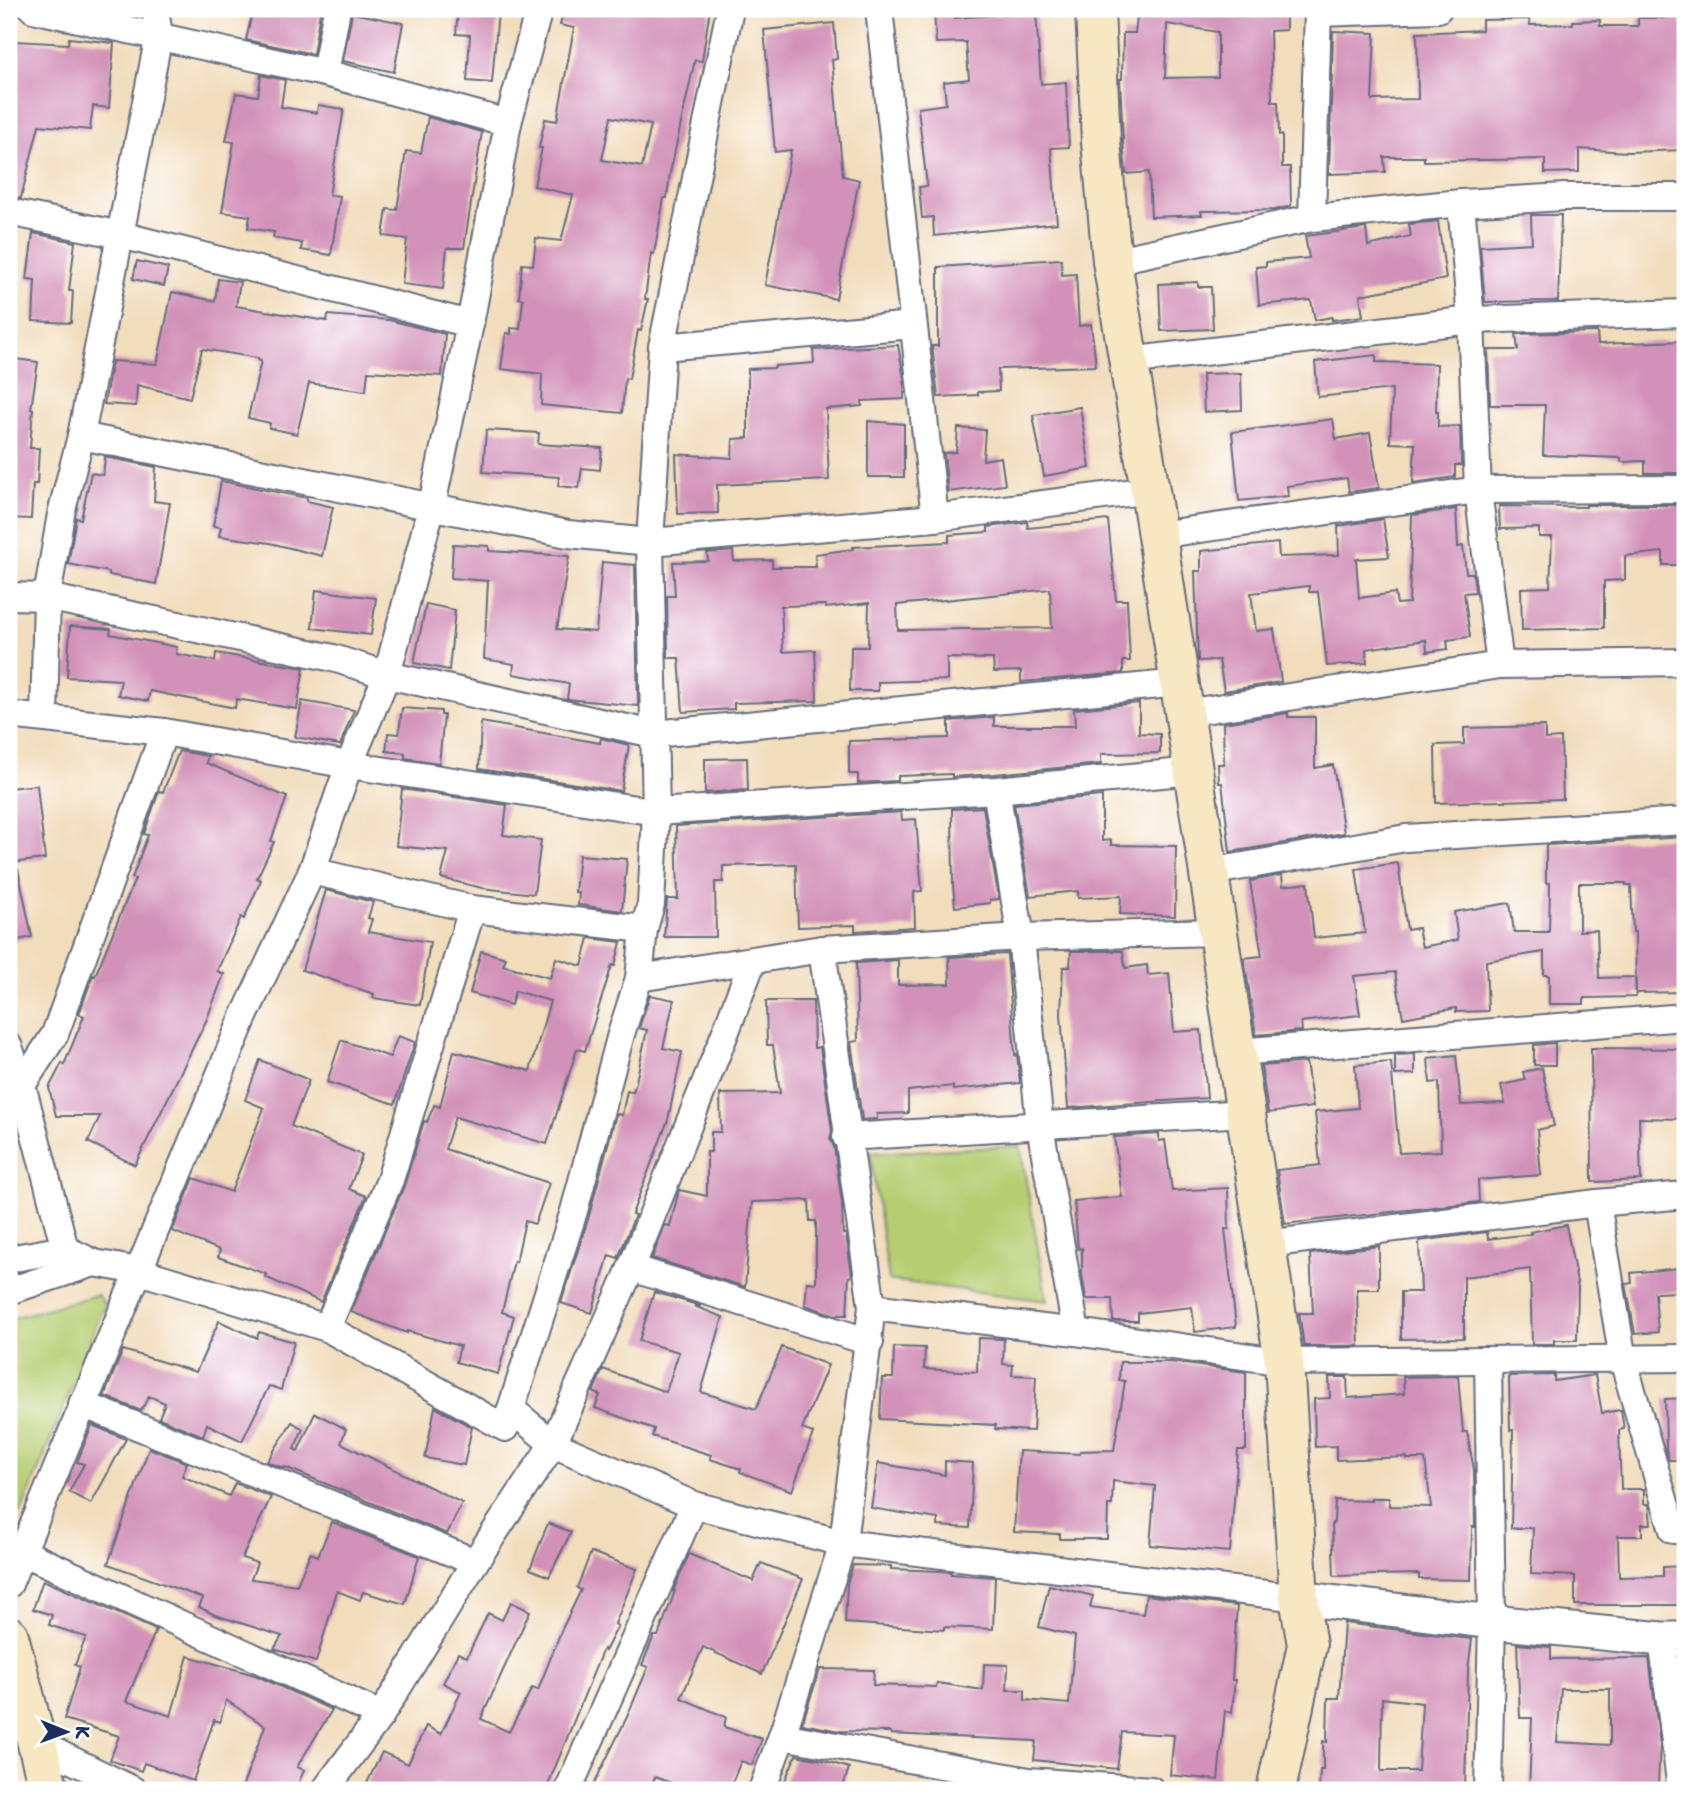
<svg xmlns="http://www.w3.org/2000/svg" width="1694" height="1799" viewBox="0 0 1694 1799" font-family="'Shantell Sans',sans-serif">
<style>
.green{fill:#b6cd72;stroke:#687e68;stroke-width:2}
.building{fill:#d291b8;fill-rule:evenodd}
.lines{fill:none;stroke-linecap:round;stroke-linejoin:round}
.minor-casing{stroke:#666c7f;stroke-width:30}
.tertiary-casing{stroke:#666c7f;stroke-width:37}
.secondary-casing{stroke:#666c7f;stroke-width:42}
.minor{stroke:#fff;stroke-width:26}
.tertiary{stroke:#fff;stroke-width:33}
.secondary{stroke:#f8e7c3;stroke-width:38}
</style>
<rect width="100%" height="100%" fill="#fff"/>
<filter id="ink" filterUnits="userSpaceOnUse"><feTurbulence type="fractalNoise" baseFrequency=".0143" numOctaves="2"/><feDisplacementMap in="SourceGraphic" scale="14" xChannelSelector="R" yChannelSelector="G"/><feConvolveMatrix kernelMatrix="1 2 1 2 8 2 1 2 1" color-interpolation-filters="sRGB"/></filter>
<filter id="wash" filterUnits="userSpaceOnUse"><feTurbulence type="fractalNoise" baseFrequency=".00686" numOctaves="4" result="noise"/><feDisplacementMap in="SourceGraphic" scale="28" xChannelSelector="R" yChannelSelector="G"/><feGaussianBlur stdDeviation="1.57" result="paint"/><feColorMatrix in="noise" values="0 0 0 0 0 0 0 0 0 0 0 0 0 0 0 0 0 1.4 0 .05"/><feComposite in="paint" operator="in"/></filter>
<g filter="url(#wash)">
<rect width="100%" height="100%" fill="#f1dcbb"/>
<g class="green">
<path d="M1020 1146 1047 1301 889 1280 870 1153Z"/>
<path d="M97 1295 105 1304 21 1513 16 1514 9 1487V1319Z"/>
</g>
<g id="blocks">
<g class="building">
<path d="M253 9H304L320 12 313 54 246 40Z"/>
<path d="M458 9 498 10 492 83 467 81 470 35 456 34Z"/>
<path d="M564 9H710L702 61 695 60 670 173 667 198H664L654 254 651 253 645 299H648L641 331 638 330 629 379 625 378 622 413 541 405 542 374 501 369 506 333 511 334V328L520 329 523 299 519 298 522 264 533 265 536 238 561 241 573 195 534 186 542 148H539L545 119 557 121 574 28 560 25ZM611 117 651 125 642 167 602 160Z"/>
<path d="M1138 9H1286V30L1270 31 1272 102H1278L1279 135H1282V167H1290L1291 206 1275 210 1201 211 1202 215 1151 217 1149 172 1126 174 1123 141 1120 79H1122L1123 33H1135ZM1167 24 1218 32V77L1165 78Z"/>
<path d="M1663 9H1685V150L1628 152 1579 149V172L1545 173V159L1424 161V157H1384L1385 172 1329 174 1333 31 1375 33 1372 100 1418 99 1417 33 1482 30V20L1529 19 1530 25 1573 24V21L1600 20V26H1638V18H1664Z"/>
<path d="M954 10 955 18 1036 12 1041 84 1066 82 1069 147 1051 148 1057 223 934 236 933 217 922 218 919 187 927 186 918 108 946 104 944 82 969 79 966 42 936 43 934 11Z"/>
<path d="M352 13 403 23 394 72 343 61Z"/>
<path d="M834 23 837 59 832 60 843 176 859 180 836 299 765 285 791 150 775 152 764 30Z"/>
<path d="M69 38 114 43 109 108 93 106 90 130 39 125 21 198 9 197V137L16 41 68 44Z"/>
<path d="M261 75 285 80 281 107 317 113 318 105 344 109 329 195 340 196 331 255 301 250 302 243 273 238 274 232 248 228 250 216 222 212 234 142 226 141 236 93 258 96Z"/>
<path d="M428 117 482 132 464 248H447L443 289 402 284 407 239 383 236 387 209 397 210 406 151 421 153Z"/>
<path d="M1531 215H1561L1558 301 1485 302 1480 246 1532 243Z"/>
<path d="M1438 221 1446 279 1360 295 1363 316 1332 320V317L1315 320 1311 300 1259 305 1256 267 1266 266V262L1309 258 1305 236 1366 228 1368 246 1411 236 1409 224Z"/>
<path d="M33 233 75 242 69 291H73L71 323 33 321 35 280 27 279Z"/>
<path d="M1061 259 1062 275 1076 274 1079 326 1091 324 1096 366 998 369 999 391 978 392V395L938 397 932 346H938V267Z"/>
<path d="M137 261 168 268 164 286 133 279Z"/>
<path d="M218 279 240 282 236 306 327 321 328 315 389 320 445 334 442 376 368 371 366 391 309 383 297 434 269 428 270 423 248 418 261 361 258 360V358L202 349 190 398 137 385 136 406 104 404 112 361 157 364 172 292 215 301Z"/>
<path d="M1198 282V287H1211L1213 329 1161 331 1159 284Z"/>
<path d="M1597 332 1598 344 1685 341V473H1645V461L1621 462V458L1543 455 1545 405H1490L1488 350H1518L1516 334Z"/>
<path d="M898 345 904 378V399L862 401V406L826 409 829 480 717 485 718 513 678 514 676 454 732 458 733 439 748 438V369L775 368V366L814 363 813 350Z"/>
<path d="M1376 355V362L1437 364 1436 412H1438V427L1460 426 1461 465H1455V477L1413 483 1415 444 1390 443 1392 389 1318 397 1315 362Z"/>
<path d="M9 358 38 362 31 409H33L30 448H39L37 484H33L31 519 9 518Z"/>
<path d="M1241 373 1242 410 1204 412 1202 374Z"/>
<path d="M1080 407 1090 468 1044 476 1033 415Z"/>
<path d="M1333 419 1336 439 1370 433 1379 488 1349 492 1347 478 1287 486 1288 496 1239 501 1232 432Z"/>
<path d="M868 421 904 424V477H868Z"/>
<path d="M958 428 985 430 983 460 1001 457 1005 485 948 492 944 453 956 452Z"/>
<path d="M486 430 539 433 538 444 602 448 600 470 582 468 579 488 558 486 559 477 483 472Z"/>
<path d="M105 457 156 467 154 501 170 503 156 584 109 575V572L68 564 76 518 81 519 91 473 103 475Z"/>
<path d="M221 481 307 498V501L333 507 322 556 270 543 219 536 221 527 213 526Z"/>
<path d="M1586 505H1685V565H1663V552L1625 556V580L1604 581V628L1522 630 1521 588 1550 587 1552 537H1539V528L1500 529 1499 506 1586 507Z"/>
<path d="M1456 509 1458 547 1463 546 1466 573H1473L1475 592 1464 593 1470 637 1447 640 1448 649 1427 652 1426 640 1366 649 1367 663 1327 666 1318 592H1309V586L1251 593 1256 631 1274 629 1281 682 1224 691 1219 660 1198 661 1195 571H1201V551L1278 543 1279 557 1339 555 1338 526 1383 519 1389 557 1356 559 1359 598 1395 593 1397 604 1409 603 1412 515Z"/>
<path d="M1108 520 1116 600H1127L1130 661H1123V673L1021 682V671L994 672 993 659 947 658V680L878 682V691H850L851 647H868L869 603 826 608V605L781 606 783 652 815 650 817 701 734 703V709L683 712 679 658H668L667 596H675L673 562 708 561 707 553 733 551 734 561 772 560V567H816L815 554 854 549 853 547 949 542V535L988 532V527L1011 524 1027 522 1028 528ZM1050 589 1052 628 898 630 897 605Z"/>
<path d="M453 544 489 546V551L569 556 557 629 596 632 602 562 635 565 638 706 567 699 569 684 513 674 514 664 484 659 488 581 451 578Z"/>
<path d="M316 590 376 598 371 635 312 628Z"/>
<path d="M426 604 455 610 449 670 414 663Z"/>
<path d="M70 626 111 629 110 634 177 647 176 654 215 661 216 653 304 668 297 709 236 699 235 708 150 691 148 701 118 695 121 680 67 677Z"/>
<path d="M302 701 354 710 340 745 295 737Z"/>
<path d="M1139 703V733L1160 734V753L1101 754V764L995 774 952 777V774L898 776V781L858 783V774H849V741L949 738V721L994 717V726H1075L1074 709Z"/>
<path d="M402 708 441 711V715H444L439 763 405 758V753L386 751 388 733 399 734Z"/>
<path d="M1288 713V717H1315V768L1333 765 1344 833 1230 852 1222 783H1219L1218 764H1224L1223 723Z"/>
<path d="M481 722 600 743 601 738 629 745 621 791 479 769Z"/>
<path d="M1545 726V739L1561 738 1563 799 1436 803 1435 745 1464 744V728Z"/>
<path d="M179 751 208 756 206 763 287 797 271 841 274 842 257 878 261 880 244 919 241 917 217 971 224 974 206 1021 135 1165 88 1142 100 1116H56L49 1088 62 1063 64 1065 84 1016 79 1014 93 975 95 976 135 879 132 878 148 835 144 834 159 791 163 792Z"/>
<path d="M747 758 748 790 705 793V759Z"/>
<path d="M37 785 45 859 9 863V788Z"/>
<path d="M402 789 507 805 503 835 541 840 534 894 482 888 441 878 448 851 396 846Z"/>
<path d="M1102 796V841L1111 840V845L1176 846 1175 916 1120 914 1121 896 1078 898V891L1030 896 1014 804Z"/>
<path d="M983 807 999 899 990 900V903L955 907 953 885 952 809Z"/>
<path d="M901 812 902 820 916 819 922 891 914 892 915 927 855 931V925L798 927 796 864 723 866V882H715L716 937H664L667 899H678L676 826Z"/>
<path d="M1685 837 1684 898H1678L1679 941H1685V986L1680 987V992L1636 993 1635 932H1633L1631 885H1626V883H1579V931L1597 930 1599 978 1635 977 1636 997 1584 998V1004H1549V975H1544V952L1486 961 1488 1011 1456 1012V1008L1403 1018 1395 972 1354 976 1360 1015 1301 1022 1302 1031 1256 1035 1244 958 1262 956 1250 881 1282 875 1283 886 1308 883 1314 938 1365 933 1356 869 1398 863 1407 930 1418 928 1422 947 1458 940 1454 912 1510 903 1514 932H1549L1550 883H1546V845Z"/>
<path d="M579 855 627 859 622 911 578 905 579 893 575 892Z"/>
<path d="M18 869 32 937 9 942V870Z"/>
<path d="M326 890 373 902 368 918 372 919 368 932 430 942 420 1005 373 998 374 994 302 970Z"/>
<path d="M589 938 621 942 615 966 612 965 585 1051 577 1049 547 1144 455 1117 445 1149 549 1183 535 1224 525 1221 516 1262 514 1261 502 1312 514 1316 498 1374 456 1362 460 1346 407 1331V1333L351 1312 404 1186 424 1121 427 1122 434 1105 440 1107 454 1051 530 1071 550 1001 515 991 511 1005 470 993 481 951 506 958 503 965 550 978 556 958 582 966Z"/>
<path d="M1071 951H1123L1125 968 1147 965 1148 975 1169 973 1174 1032 1201 1030 1207 1098 1068 1108 1061 1014 1063 967H1070Z"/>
<path d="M1007 954 1015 1055 1017 1054 1020 1083 953 1090V1086L908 1091V1113L877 1114V1119L862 1120 851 1042 858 1041 856 963 898 960V985L950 984 949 957Z"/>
<path d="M650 995 674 1000 663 1048 682 1052 668 1120 632 1214 635 1215 618 1258 609 1255 592 1313 561 1303 589 1216 616 1114 622 1115 627 1091 633 1092 636 1082 647 1030 639 1028Z"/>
<path d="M766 1001H813L814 1048 820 1047 832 1131 830 1139 834 1147 842 1203 843 1234H846L852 1275 849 1277 847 1315H835L805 1305 807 1282 816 1283V1221H810L809 1200 752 1202 745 1287 652 1258 665 1225 670 1226 679 1190 707 1196V1152H711V1132H721L720 1094 780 1093 773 1045H767Z"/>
<path d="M398 1036 415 1042 395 1104 327 1082 341 1040 390 1057Z"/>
<path d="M1555 1043V1065H1534V1045Z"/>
<path d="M1591 1048 1685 1049V1119L1639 1118 1641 1180 1592 1182Z"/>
<path d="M1415 1054V1074L1395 1075V1055Z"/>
<path d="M1456 1055 1461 1105 1505 1103 1501 1085 1525 1080 1523 1072 1542 1068 1554 1126 1537 1130 1541 1175 1478 1180 1479 1202 1285 1224 1277 1170 1320 1165 1315 1112 1358 1108 1355 1065 1391 1062 1399 1153 1441 1151 1439 1082 1430 1083 1428 1058Z"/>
<path d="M260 1060 309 1080 291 1126 362 1155 349 1189 366 1196 321 1302 265 1277 266 1274 218 1257 220 1250 172 1231 194 1178 231 1192 264 1108 245 1100Z"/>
<path d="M1306 1062 1313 1107 1268 1113 1261 1066Z"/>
<path d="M1159 1134V1141L1165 1140 1172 1191 1228 1188 1229 1229H1225L1236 1327 1195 1332 1192 1307 1138 1313V1321H1113L1112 1299H1086L1082 1274V1248L1078 1249 1074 1201 1122 1197 1114 1137Z"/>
<path d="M1566 1225 1578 1288 1577 1340H1554V1344H1532L1530 1269 1464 1277V1338L1401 1339V1292H1421L1419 1241 1487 1232 1488 1239 1531 1234 1530 1232Z"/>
<path d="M1379 1246V1289H1357L1359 1346H1304L1299 1313H1313L1310 1254Z"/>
<path d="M1679 1268 1680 1292 1655 1293 1658 1332 1635 1334 1626 1284 1632 1283 1631 1273Z"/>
<path d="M654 1292 701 1306H694L723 1317 701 1392 756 1409 782 1347 828 1365 802 1429 813 1433 792 1491 740 1472 741 1469 710 1459 711 1455 652 1436 654 1429 595 1408 600 1395 593 1392 603 1369 666 1392 679 1352 639 1341Z"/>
<path d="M219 1321 257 1338 259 1332 294 1342 281 1390 269 1386 242 1441 207 1424 203 1436 159 1418 165 1403 149 1396 141 1411 104 1396 123 1350 196 1372Z"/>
<path d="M978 1338 1004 1339 1003 1364 1013 1365 1012 1375 1036 1376 1033 1431 995 1429 996 1425 880 1419 882 1378H893L894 1347 925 1348 924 1369 977 1372Z"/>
<path d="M1120 1362H1170L1246 1372V1450H1238L1230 1552 1150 1545 1155 1486 1113 1481 1112 1505H1108L1107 1539H1060V1534L1014 1532 1019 1451 1080 1454V1451L1114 1450 1125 1381 1119 1380Z"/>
<path d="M1554 1375V1381L1595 1375 1602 1413 1621 1410 1624 1429 1619 1430 1621 1489H1644V1504H1649L1651 1524H1642V1536H1618L1619 1577 1663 1576V1567L1685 1566V1605H1575V1576L1531 1574 1533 1528H1511L1513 1430H1510L1509 1376Z"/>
<path d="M1458 1376 1463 1432H1467L1474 1470 1475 1527H1472L1471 1580 1419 1579V1574L1334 1576 1332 1523H1334L1335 1500 1371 1501V1498H1389V1506L1431 1507 1425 1459H1407V1457L1336 1460V1446L1315 1447 1314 1399 1330 1398 1329 1377H1347L1348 1398 1404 1394 1403 1377Z"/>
<path d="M1685 1398V1460H1669L1666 1449 1665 1399Z"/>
<path d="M435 1407 472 1427 464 1465 425 1458Z"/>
<path d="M315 1413 346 1429 341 1443 462 1503 447 1534 285 1467 284 1468 267 1462 292 1422 303 1429 294 1449 298 1451Z"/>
<path d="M92 1425 126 1439 91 1504 69 1492 84 1464 77 1462Z"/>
<path d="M149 1448 187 1463 182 1476 229 1496 235 1483 271 1497 242 1558 257 1563 251 1579 297 1585 310 1553 318 1556 332 1522 419 1556 405 1604 363 1592 360 1600 337 1591 316 1662 274 1649 282 1636 215 1615 199 1607 203 1598 108 1564Z"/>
<path d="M945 1461 973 1463 970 1528 938 1526V1519L871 1508 878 1463 945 1475Z"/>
<path d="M548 1523 571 1532 549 1577 530 1569Z"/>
<path d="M591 1552 637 1569 615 1624 618 1626 605 1651 603 1649 546 1790H453L434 1783 431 1790H383L367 1783 382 1752 408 1764 426 1726 441 1734 461 1692 443 1683 458 1653 467 1657 488 1613 502 1620 511 1602 530 1611 481 1719 509 1732 532 1688 538 1690 562 1629 581 1590 577 1588Z"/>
<path d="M689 1554 753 1581 761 1563 803 1579 762 1674 703 1647 681 1698 726 1717 724 1727 762 1739 752 1765 741 1761 729 1790H691L655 1777 649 1790H591L627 1717 648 1667 642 1665 654 1636H658L675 1591H673Z"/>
<path d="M853 1565 891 1566V1569L940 1571 951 1572V1574L995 1577 993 1629 944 1627V1630L845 1623 847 1584Z"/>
<path d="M43 1580 156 1630 126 1701 171 1716 188 1656 255 1675 332 1710 297 1767 304 1770 296 1790H241L265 1726 226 1700 220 1722 214 1720 193 1781 144 1763 141 1771 110 1760 119 1736 64 1719 80 1667 75 1665 86 1637 49 1625 52 1615 33 1609Z"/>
<path d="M1049 1585 1093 1596 1090 1607 1143 1614 1146 1595 1237 1606 1232 1680H1235L1232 1712 1225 1711 1218 1780 1170 1775 1174 1735 1122 1732 1117 1769 1034 1760 1036 1741 891 1734V1732L840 1731 802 1724 820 1669 874 1670 873 1685 936 1687 937 1683 983 1690 984 1664 1008 1665 1007 1690H1025V1700L1069 1704 1075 1636 1039 1627Z"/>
<path d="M1344 1623 1472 1639 1468 1670 1465 1790H1319L1320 1770H1323V1741L1327 1742 1328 1698H1339ZM1382 1698 1422 1703 1418 1771H1381Z"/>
<path d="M1517 1644 1551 1647V1659L1649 1658 1660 1745 1658 1784H1639V1790H1529L1532 1718H1520ZM1561 1689H1610V1745L1557 1742Z"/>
<path d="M796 1755 823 1760 849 1768 842 1790H781Z"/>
</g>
</g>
</g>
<g filter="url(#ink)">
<use href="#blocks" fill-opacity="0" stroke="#666c7f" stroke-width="2"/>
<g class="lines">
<g class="minor-casing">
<g id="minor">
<path d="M33 9 325 73 508 123"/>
<path d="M879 9 935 518"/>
<path d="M1318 13 1438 9"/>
<path d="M325 73 337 9"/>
<path d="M1461 203 1471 320 1478 490 1500 665 1685 662"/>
<path d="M9 212 121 235 470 324"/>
<path d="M1312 218 1461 203 1565 197H1685"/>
<path d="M1112 261 1312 218 1318 9"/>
<path d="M662 347 913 325"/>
<path d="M1128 361 1471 320 1685 313"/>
<path d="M81 436 568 534 650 542 935 518 1150 490"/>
<path d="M1157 535 1478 490 1685 489"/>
<path d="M9 596 47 597 333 658 387 675 654 734 1180 683"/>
<path d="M1184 713 1500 665"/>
<path d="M9 715 164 732 349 765 656 812 996 790 1193 771"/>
<path d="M44 718 47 597 61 514 81 436 159 35 155 9"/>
<path d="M996 790 1021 937 1040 1126 1076 1332"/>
<path d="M312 871 472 909 644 929"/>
<path d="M1209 872 1406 838 1685 821"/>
<path d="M639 978 822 949 1021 937 1218 932"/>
<path d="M9 1047 22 1085 65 1249"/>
<path d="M1237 1052 1685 1017"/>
<path d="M22 1085 55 1034 164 732"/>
<path d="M846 1137 1246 1113"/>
<path d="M1597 1203 1623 1360 1673 1530H1685"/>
<path d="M1266 1244 1597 1203 1685 1195"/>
<path d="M9 1259 65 1249 94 1263 139 1271 327 1328 505 1428 511 1409 553 1444 694 1505 843 1543 1299 1598"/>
<path d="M631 1268 870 1342"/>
<path d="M9 1291 94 1263"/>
<path d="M872 1307 1076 1332 1284 1362 1685 1358"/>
<path d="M327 1328 390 1180 472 909"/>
<path d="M1488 1361 1492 1622 1488 1790"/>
<path d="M82 1404 475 1562"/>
<path d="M511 1409 574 1211 621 1034 639 978 644 929 651 904 656 812 650 542 662 347 730 9"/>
<path d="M22 1552 381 1715"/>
<path d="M9 1584 242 1021 312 871 349 765 387 675 432 505 470 324 508 123 539 9"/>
<path d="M1662 1639 1681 1790"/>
<path d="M782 1736 1029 1781 1151 1790"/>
<path d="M39 1744 133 1790"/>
<path d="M325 1790 381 1715 475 1562 553 1444 631 1268 726 1031 752 962"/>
<path d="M568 1790 694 1505"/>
<path d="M762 1790 782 1736 843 1543 872 1307 822 949"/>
</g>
</g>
<g class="tertiary-casing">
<path id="tertiary" d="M1299 1598 1492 1622 1662 1639H1685"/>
</g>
<g class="secondary-casing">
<g id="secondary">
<path d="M1095 9 1101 142 1112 261 1150 490 1284 1362 1299 1598 1307 1645 1276 1790"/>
<path d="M9 1636 49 1790"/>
</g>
</g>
<use href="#minor" class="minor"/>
<use href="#tertiary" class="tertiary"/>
<use href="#secondary" class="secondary"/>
</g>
</g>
<rect width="1694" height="1799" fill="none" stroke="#fff" stroke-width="35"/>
<g transform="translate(66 1732) rotate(91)" stroke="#ffffff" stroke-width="5" paint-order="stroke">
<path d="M0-5L12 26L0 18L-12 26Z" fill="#1b2f5e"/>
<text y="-10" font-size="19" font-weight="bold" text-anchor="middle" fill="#1b2f5e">K</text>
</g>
</svg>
